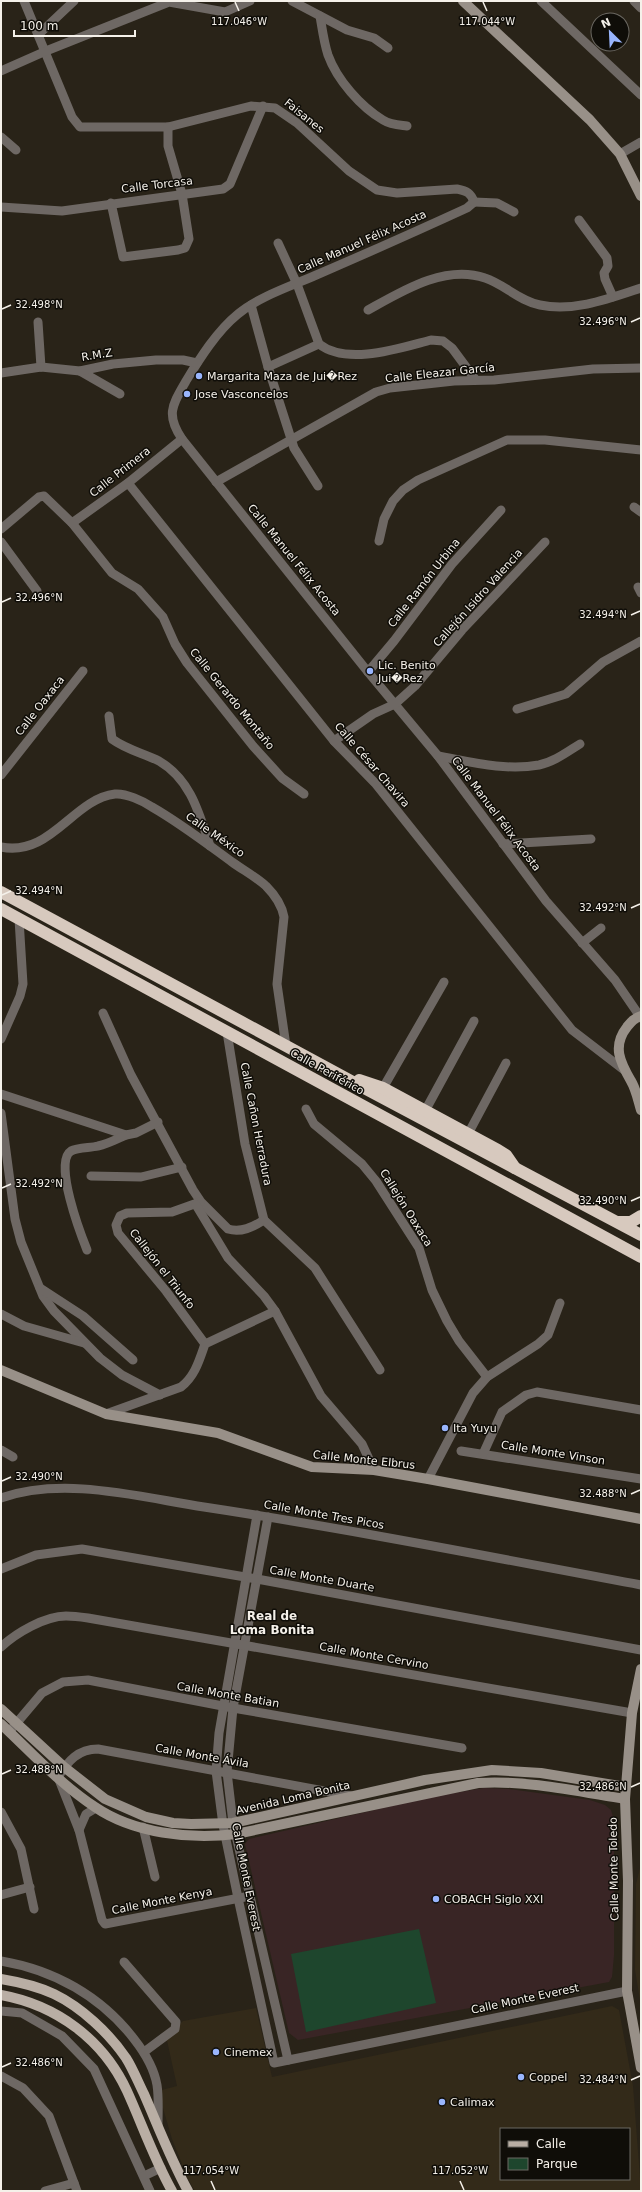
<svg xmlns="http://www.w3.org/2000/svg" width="642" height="2192" viewBox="0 0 642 2192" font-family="'DejaVu Sans',sans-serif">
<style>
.built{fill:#332a19;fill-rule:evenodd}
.education{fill:#392525}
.green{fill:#1e462d}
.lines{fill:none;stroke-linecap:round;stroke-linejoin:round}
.street{stroke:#6e6864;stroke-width:9}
.secondary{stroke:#989088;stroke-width:10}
.primary{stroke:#b9aea4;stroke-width:10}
.highway{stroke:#d7c9be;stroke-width:12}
.ticks{fill:none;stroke:#f5f1ea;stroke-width:1.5}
.poi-dot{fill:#99b5fd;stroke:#0f0d08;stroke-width:1.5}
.labels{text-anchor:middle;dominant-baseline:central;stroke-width:3;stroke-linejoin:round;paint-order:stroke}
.street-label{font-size:11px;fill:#f5f1ea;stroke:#0f0d08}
.poi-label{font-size:11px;fill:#f5f1ea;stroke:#0f0d08;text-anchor:start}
.neighbourhood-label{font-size:12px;font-weight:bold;fill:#f5f1ea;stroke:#0f0d08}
.ticks-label{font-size:10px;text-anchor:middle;fill:#f5f1ea;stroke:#0f0d08;stroke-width:3;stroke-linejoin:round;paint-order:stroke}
</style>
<rect width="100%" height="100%" fill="#292318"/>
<g class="built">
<path d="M641 1864V2006L635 1970 636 1884Z"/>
<path d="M612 2006 619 2010 633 2086 641 2191H195L188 2179 172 2139 158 2091 177 2086 166 2036 183 2021 256 2008 272 2077ZM501 2129H629V2179H501Z"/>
</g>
<path class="education" d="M484 1788 509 1789 590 1800 605 1805 611 1810 614 1820V1955L612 1977 609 1982 298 2040 289 2033 245 1844 249 1839 435 1796Z"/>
<path class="green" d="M419 1929 436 2003 306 2032 291 1954Z"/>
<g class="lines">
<g class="street">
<path d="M24 1 72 117 80 127H168L251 106 275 108 297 123 349 171 377 190 397 193 457 189C467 191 471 193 474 202"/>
<path d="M292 1 347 30 374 38 388 48"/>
<path d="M541 1 641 95"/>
<path d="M634 1 641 8"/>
<path d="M320 16C322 28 324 43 328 55 337 80 361 107 383 120 391 125 399 125 407 126"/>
<path d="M39 34 74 1"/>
<path d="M1 71 46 51 169 2 225 12 250 1"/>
<path d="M1 137 16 150"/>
<path d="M620 154 641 142"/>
<path d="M474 202 467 208C417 231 365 254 314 276 291 286 258 297 238 314 217 331 200 358 186 381 173 404 165 414 182 439L368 672 438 756 546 901 615 980 641 1018"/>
<path d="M474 202 497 203 514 212"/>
<path d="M111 203 123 257 178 250 185 248 189 239 182 194 168 146V127"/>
<path d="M1 207 62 211 223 189 230 184 263 106"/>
<path d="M579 220 607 258 608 266 604 273 605 279 613 297"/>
<path d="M278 243 297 284 319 344C347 366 400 348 431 340L443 341 452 348 475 379"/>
<path d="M251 305 268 367 294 448 318 486"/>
<path d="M368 310C402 291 445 264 485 278 504 284 519 301 540 305 574 312 608 299 641 288"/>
<path d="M38 322 41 367"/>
<path d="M268 367 319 344"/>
<path d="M80 371 120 394"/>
<path d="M1 373 41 367 80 371 113 364 156 360H183L197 363"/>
<path d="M216 482 376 392 390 388 454 381 494 380 593 369 641 368"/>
<path d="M128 483 334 741 375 783 572 1030 624 1070"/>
<path d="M634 507 641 512"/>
<path d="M72 523 128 483 182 439"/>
<path d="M1 529 39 497 44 496 72 523 112 573 138 589 163 617 175 644 187 663 253 746 282 778 304 794"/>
<path d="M379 541 384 519 393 501 403 490 418 480 507 440H545L641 450"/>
<path d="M1 542 37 591"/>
<path d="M638 587 641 593"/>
<path d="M368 672 394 641 452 564 501 510"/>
<path d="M517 709 566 694 603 662 641 641"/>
<path d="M109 716 112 739C127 750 143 753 159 761 191 780 199 813 210 846"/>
<path d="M334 741 373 714 395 704 415 686 462 630 545 542"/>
<path d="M438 756C471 762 505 771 539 765 554 762 567 752 580 744"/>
<path d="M1 775 83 671"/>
<path d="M503 844 591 839"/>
<path d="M1 847C51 857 73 799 115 794 126 793 143 801 152 807 180 823 206 843 232 862 243 870 256 877 266 886 275 895 282 906 284 917L277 984 286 1046"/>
<path d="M582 943 601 928"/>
<path d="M103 1013 131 1075 193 1190 201 1202 228 1229C241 1233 253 1227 264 1220"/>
<path d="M227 1032 245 1144 264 1220"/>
<path d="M1 1039 20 996 23 984 19 919"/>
<path d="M383 1088 444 982"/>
<path d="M1 1094 126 1135 136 1133 158 1122"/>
<path d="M306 1109 314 1124 362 1164 376 1181 419 1248 432 1290 447 1321 459 1341 487 1377"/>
<path d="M425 1111 474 1021"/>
<path d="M1 1113 15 1219 21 1242 43 1296 54 1311 100 1358 122 1375 160 1395"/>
<path d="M468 1134 506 1063"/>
<path d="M91 1176 141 1177 182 1167"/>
<path d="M200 1202 172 1212 127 1213 120 1216 116 1225 118 1233 166 1291 205 1344"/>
<path d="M196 1205 228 1258 264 1296 275 1311 321 1396 362 1444 374 1470"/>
<path d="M264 1220 315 1268 380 1370"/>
<path d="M87 1250C81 1235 53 1162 71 1151 78 1147 90 1148 98 1146 108 1144 117 1139 126 1135"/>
<path d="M40 1288 83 1316 133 1360"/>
<path d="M1 1314 24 1326 84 1343"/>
<path d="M106 1414 181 1387C195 1376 199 1361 205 1344L275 1311"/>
<path d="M1 1450 13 1457"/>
<path d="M461 1451 641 1479"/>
<path d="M483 1454 502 1412 526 1395 537 1392 641 1410"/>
<path d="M428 1479 473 1393 487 1377 538 1344 548 1335 560 1303"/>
<path d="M1 1498C64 1476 139 1497 204 1507 350 1529 496 1558 641 1585"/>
<path d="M257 1515 219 1733 216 1771 223 1825 238 1898 274 2063 627 1991"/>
<path d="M268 1517 233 1708 227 1772 233 1823 288 2060"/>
<path d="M1 1569 36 1555 82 1549 257 1579 641 1650"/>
<path d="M1 1647C16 1633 45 1616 66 1616 74 1616 81 1617 88 1618L632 1713"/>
<path d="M9 1732 42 1693 63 1682 88 1680 233 1708 462 1748"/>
<path d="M1 1812 21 1849 34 1909"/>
<path d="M143 1827 155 1877"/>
<path d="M79 1830 86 1814 96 1808"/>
<path d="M1 1895 30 1887"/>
<path d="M250 1896 105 1924 102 1920 79 1830 58 1777C68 1761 78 1749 98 1749L351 1796"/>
<path d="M1 1961C54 1970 101 1996 134 2039 145 2053 154 2068 157 2085 159 2098 158 2112 158 2125"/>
<path d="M124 1962 176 2022 175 2029 144 2052"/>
<path d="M1 2011 22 2013 62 2036 94 2069 150 2191"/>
<path d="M1 2076 23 2088 49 2116 77 2191"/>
<path d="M144 2176 161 2168"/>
<path d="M45 2191 74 2183"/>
</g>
<g class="secondary">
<path d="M463 1 590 120 620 154 641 196"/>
<path d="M641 1016C634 1018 631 1022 627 1027 612 1046 620 1062 631 1081 636 1089 638 1100 641 1110"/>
<path d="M1 1370 106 1414 218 1433 312 1467 374 1470 428 1479 641 1519"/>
<path d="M641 1669 632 1713 625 1799 628 1881 627 1991 641 2068"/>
<path d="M1 1709 64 1767 105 1799 146 1817 173 1823 191 1824 233 1823 425 1780 492 1770 541 1773 626 1787"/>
<path d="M1 1724C31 1752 60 1784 95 1807 133 1833 190 1840 236 1834L478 1783C527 1780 576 1791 625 1799"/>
</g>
<g class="primary">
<path d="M1 1979C19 1982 37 1986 54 1994 81 2007 109 2033 126 2058 133 2069 138 2082 144 2094 158 2126 171 2160 188 2191"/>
<path d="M1 1995C56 2005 103 2039 127 2091 142 2124 154 2159 172 2191"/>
</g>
<g class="highway">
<path d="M1 892 351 1081 641 1235"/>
<path d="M1 909 641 1257"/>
<path d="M359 1080 383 1088 498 1150 506 1155 515 1168"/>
<path d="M618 1222H631L641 1216"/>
</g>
</g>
<path class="ticks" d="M235 2 239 11M483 2 487 11M2 309 11 305M631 322 640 318M2 602 11 598M631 615 640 611M2 895 11 891M631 908 640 904M2 1188 11 1184M631 1201 640 1197M2 1481 11 1477M631 1494 640 1490M2 1774 11 1770M631 1787 640 1783M2 2067 11 2063M631 2080 640 2076M211 2181 215 2190M460 2181 464 2190"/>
<g class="poi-dot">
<circle cx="199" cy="376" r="4"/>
<circle cx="187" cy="394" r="4"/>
<circle cx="370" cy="671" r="4"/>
<circle cx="445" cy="1428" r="4"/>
<circle cx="436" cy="1899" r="4"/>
<circle cx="216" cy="2052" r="4"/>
<circle cx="521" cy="2077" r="4"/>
<circle cx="442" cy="2102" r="4"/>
</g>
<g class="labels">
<g class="street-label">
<text transform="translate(304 116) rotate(39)">Faisanes</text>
<text transform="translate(157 185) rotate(-7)">Calle Torcasa</text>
<text transform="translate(362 242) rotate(-24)">Calle Manuel Félix Acosta</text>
<text transform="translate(97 355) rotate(-9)">R.M.Z</text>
<text transform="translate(440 373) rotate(-6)">Calle Eleazar García</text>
<text transform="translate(120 472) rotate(-38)">Calle Primera</text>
<text transform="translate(294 560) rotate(51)">Calle Manuel Félix Acosta</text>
<text transform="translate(424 583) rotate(-52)">Calle Ramón Urbina</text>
<text transform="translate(478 598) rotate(-48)">Callejón Isidro Valencia</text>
<text transform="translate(232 699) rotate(51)">Calle Gerardo Montaño</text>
<text transform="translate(40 706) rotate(-52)">Calle Oaxaca</text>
<text transform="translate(372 765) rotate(49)">Calle César Chavira</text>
<text transform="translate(496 814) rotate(53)">Calle Manuel Félix Acosta</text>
<text transform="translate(215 835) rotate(35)">Calle México</text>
<text transform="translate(327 1072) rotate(29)">Calle Periférico</text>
<text transform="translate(256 1124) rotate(79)">Calle Cañon Herradura</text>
<text transform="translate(406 1208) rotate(58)">Callejón Oaxaca</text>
<text transform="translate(162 1269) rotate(52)">Callejón el Triunfo</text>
<text transform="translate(553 1453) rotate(9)">Calle Monte Vinson</text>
<text transform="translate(364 1460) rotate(6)">Calle Monte Elbrus</text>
<text transform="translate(324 1515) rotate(10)">Calle Monte Tres Picos</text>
<text transform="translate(322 1579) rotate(10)">Calle Monte Duarte</text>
<text transform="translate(374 1656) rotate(10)">Calle Monte Cervino</text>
<text transform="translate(228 1695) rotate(10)">Calle Monte Batian</text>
<text transform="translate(202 1756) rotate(10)">Calle Monte Ávila</text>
<text transform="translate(293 1798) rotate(-13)">Avenida Loma Bonita</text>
<text transform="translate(614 1869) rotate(-91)">Calle Monte Toledo</text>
<text transform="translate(246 1877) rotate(79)">Calle Monte Everest</text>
<text transform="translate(162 1901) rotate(-11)">Calle Monte Kenya</text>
<text transform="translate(525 1999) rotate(-12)">Calle Monte Everest</text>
</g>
<g class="poi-label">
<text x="207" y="376">Margarita Maza de Jui�Rez</text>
<text x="195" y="394">Jose Vasconcelos</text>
<text x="378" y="665">Lic. Benito<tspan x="378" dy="13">Jui�Rez</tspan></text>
<text x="453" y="1428">Ita Yuyu</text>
<text x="444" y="1899">COBACH Siglo XXI</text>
<text x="224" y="2052">Cinemex</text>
<text x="529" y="2077">Coppel</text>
<text x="450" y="2102">Calimax</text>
</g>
<g class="neighbourhood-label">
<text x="272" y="1616">Real de<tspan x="272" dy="14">Loma Bonita</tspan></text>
</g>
</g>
<g class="ticks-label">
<text x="239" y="25">117.046°W</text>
<text x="487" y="25">117.044°W</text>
<text x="39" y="308">32.498°N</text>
<text x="603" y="325">32.496°N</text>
<text x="39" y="601">32.496°N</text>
<text x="603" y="618">32.494°N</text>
<text x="39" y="894">32.494°N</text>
<text x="603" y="911">32.492°N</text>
<text x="39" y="1187">32.492°N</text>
<text x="603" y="1204">32.490°N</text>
<text x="39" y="1480">32.490°N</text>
<text x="603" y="1497">32.488°N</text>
<text x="39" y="1773">32.488°N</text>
<text x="603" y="1790">32.486°N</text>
<text x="39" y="2066">32.486°N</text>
<text x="603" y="2083">32.484°N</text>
<text x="211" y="2174">117.054°W</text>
<text x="460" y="2174">117.052°W</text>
</g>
<rect width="642" height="2192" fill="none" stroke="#f5f1ea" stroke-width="4"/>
<rect x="500" y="2128" width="130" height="52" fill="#0f0d08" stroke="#6b6862"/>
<rect x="508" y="2141" width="20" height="6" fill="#b9aea4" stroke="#6b6862"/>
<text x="536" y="2148" font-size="12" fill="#f5f1ea">Calle</text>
<rect x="508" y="2158" width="20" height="12" fill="#1e462d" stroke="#6b6862"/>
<text x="536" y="2168" font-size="12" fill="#f5f1ea">Parque</text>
<g transform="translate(610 32) rotate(336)"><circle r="19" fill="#0f0d08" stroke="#6b6862"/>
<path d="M0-3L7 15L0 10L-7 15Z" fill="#99b5fd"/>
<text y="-6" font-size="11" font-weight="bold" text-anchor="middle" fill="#f5f1ea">N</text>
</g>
<path d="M14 30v6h121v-6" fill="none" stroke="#f5f1ea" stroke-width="2"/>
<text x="20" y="30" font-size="12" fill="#f5f1ea" stroke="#0f0d08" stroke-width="3" paint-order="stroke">100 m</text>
</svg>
